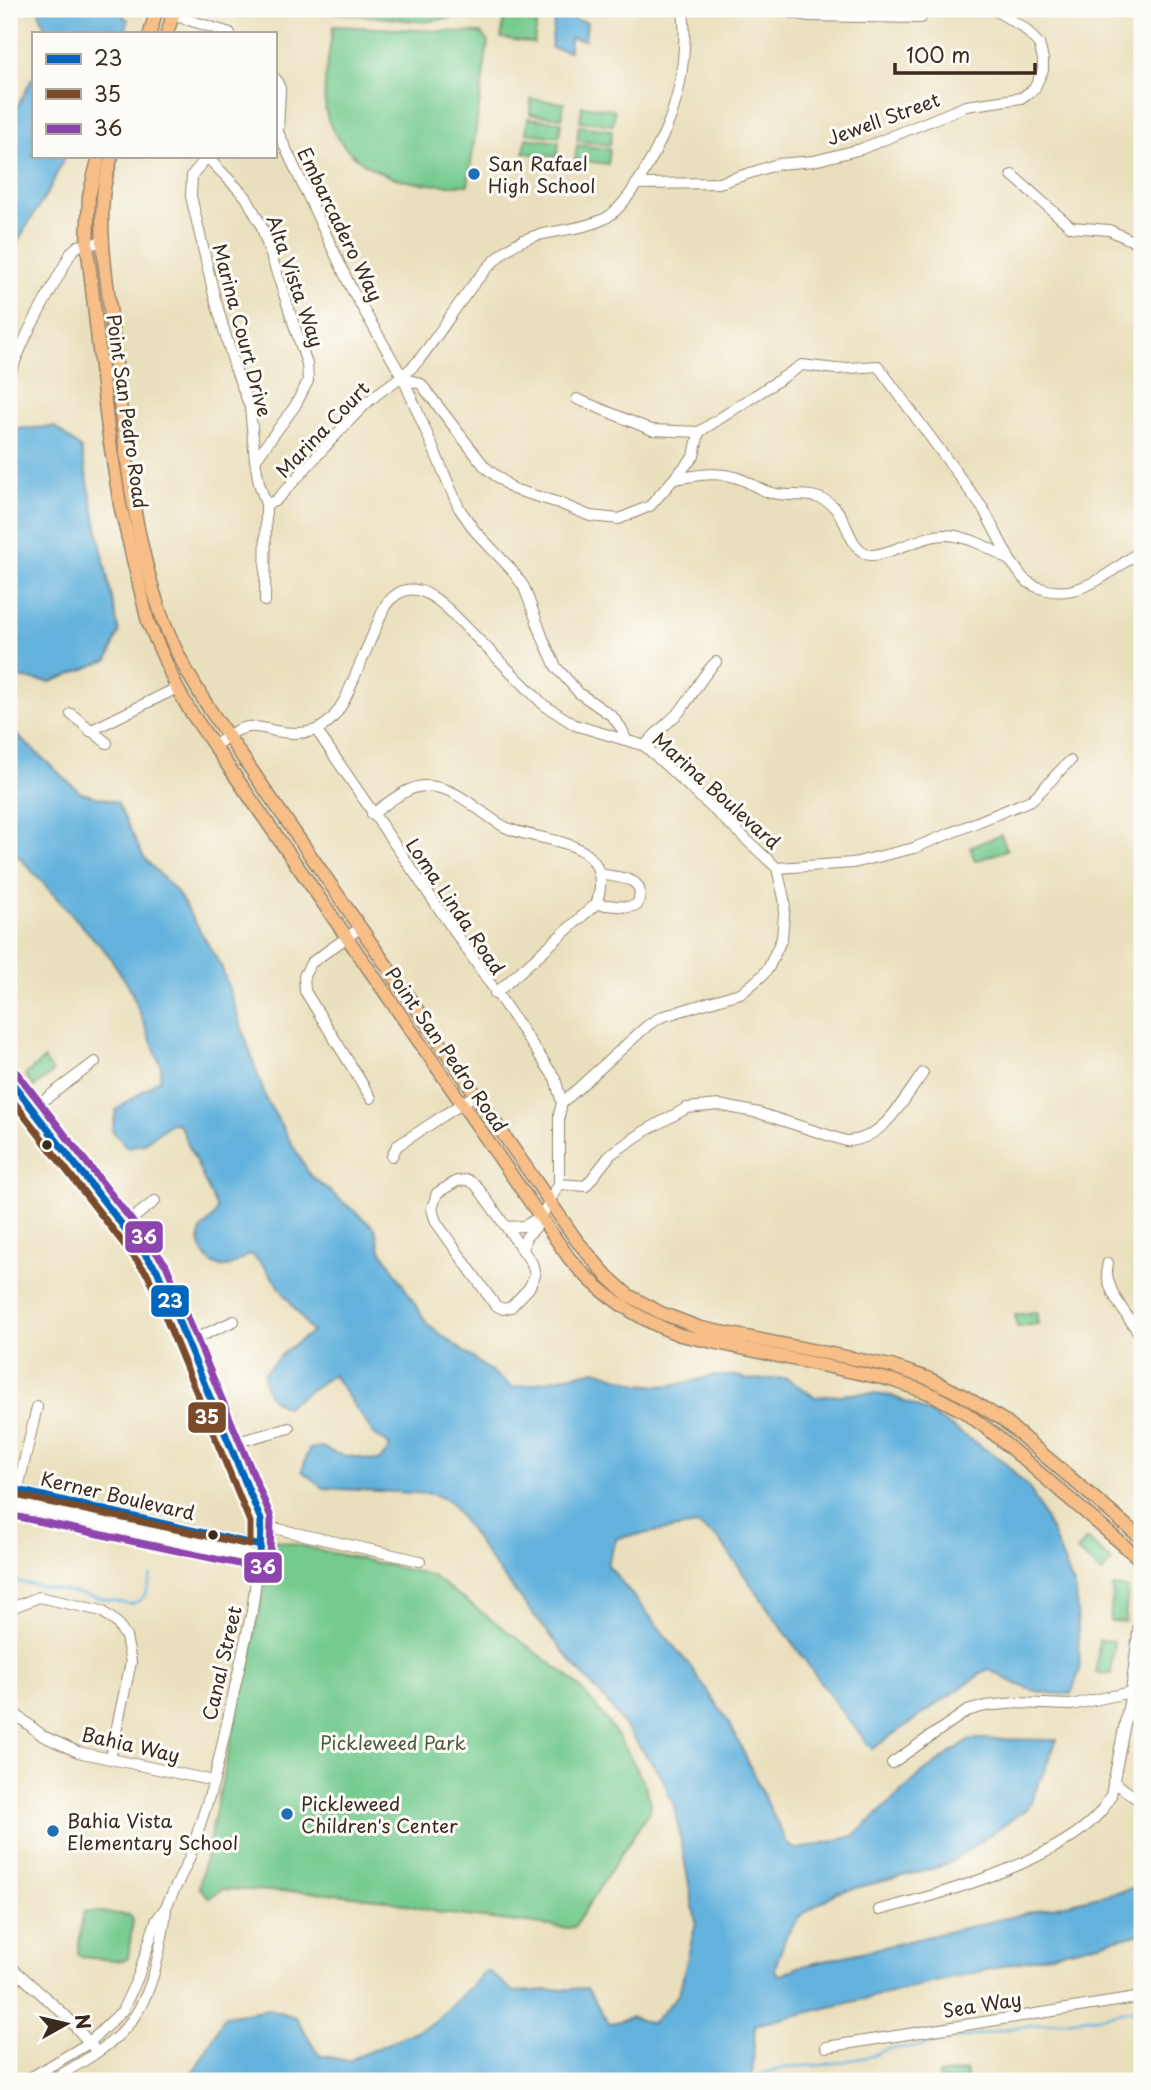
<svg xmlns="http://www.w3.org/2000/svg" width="1151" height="2090" viewBox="0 0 1151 2090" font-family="'Playpen Sans',sans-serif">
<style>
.green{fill:#74ca8f;stroke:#587a56;stroke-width:2}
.water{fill:#63b2dd;stroke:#4f6e7e;stroke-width:2}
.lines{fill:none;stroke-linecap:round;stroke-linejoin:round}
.stream{stroke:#63b2dd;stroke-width:2.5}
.minor-casing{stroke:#92846d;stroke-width:12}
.major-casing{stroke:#92846d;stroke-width:15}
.minor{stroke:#fff;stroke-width:10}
.major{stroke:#f7be87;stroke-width:12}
.bus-1-casing{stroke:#fdfcf7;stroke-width:12}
.bus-2-casing{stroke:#fdfcf7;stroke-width:12}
.bus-3-casing{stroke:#fdfcf7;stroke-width:12}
.bus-1{stroke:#0065bd;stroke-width:7}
.bus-2{stroke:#7a4b2a;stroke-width:7}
.bus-3{stroke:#8e44ad;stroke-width:7}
.poi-dot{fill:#1f6fb2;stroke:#fdfcf7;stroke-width:2.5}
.bus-dot{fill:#3b2a1e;stroke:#fdfcf7;stroke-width:2.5}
.labels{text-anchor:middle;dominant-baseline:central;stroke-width:6;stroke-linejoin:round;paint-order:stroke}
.street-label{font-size:19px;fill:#3b2a1e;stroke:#fdfcf7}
.poi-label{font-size:19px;fill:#3b2a1e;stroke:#fdfcf7;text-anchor:start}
.park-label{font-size:19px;fill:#4c5a40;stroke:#fdfcf7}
.line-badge{stroke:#fdfcf7;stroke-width:2.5}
.badge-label{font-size:19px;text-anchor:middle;font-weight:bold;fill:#fff}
</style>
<rect width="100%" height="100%" fill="#fdfcf7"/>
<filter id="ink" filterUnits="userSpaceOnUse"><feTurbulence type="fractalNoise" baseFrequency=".0143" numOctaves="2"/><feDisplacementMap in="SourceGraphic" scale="14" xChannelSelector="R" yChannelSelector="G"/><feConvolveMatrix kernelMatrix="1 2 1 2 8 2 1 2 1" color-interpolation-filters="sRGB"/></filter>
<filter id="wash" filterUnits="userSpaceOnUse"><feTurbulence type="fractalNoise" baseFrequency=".00686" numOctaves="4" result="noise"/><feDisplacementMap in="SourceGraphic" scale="28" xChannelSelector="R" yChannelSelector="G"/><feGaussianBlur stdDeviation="1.57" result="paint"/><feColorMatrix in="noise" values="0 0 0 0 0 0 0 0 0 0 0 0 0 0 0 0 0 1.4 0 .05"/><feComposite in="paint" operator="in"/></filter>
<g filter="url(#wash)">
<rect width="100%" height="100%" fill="#eadfbc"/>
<g class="green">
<path d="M303 9H464L449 18 424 22Z"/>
<path d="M505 9H539L534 43 501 38Z"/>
<path d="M333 26 481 33 488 42 468 185C419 186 373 182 340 141 334 133 328 123 326 112 321 85 330 53 333 26Z"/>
<path d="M531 99 564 103 562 118 530 114Z"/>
<path d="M582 106 615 110 613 125 580 121Z"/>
<path d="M528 118 561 122 559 137 526 133Z"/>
<path d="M579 126 612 130 610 145 577 141Z"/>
<path d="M526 138 559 142 557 157 524 153Z"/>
<path d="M577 145 610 149 608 164 575 160Z"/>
<path d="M1001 835 1007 850 975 861 970 847Z"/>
<path d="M44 1059 53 1072 34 1087 25 1075Z"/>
<path d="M1036 1312 1038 1324 1017 1327 1015 1315Z"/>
<path d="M1087 1539 1112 1561 1102 1573 1077 1551Z"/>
<path d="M275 1540 431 1575 568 1676C603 1710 635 1756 651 1802L650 1810 574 1927 568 1928 441 1913 385 1900 328 1893 222 1889 209 1898 199 1887Z"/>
<path d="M1113 1587 1128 1589 1125 1622 1110 1621Z"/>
<path d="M1099 1640 1114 1641 1111 1674 1096 1673Z"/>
<path d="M86 1911 130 1915 133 1920 128 1958 124 1961 81 1957 78 1953 83 1913Z"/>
<path d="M965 2071 967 2081H939L938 2075Z"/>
</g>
<g class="water">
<path d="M38 9H124V18L128 19 126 33H44L45 28Z"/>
<path d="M556 9H575L574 20 587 22 585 40 570 38 569 51 551 48Z"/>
<path d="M33 77V156H65L49 190 9 255V122Z"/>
<path d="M55 427 81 449 119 632 108 660 51 682 9 677V429Z"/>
<path d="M9 728 81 793 117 802 144 858 177 892 221 966 266 1099 310 1175 375 1228 380 1248 428 1325 513 1388 596 1370 638 1384 660 1386 687 1383 712 1376H737L748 1380 786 1378 815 1397 862 1393 892 1396 928 1412 1002 1460 1030 1489 1051 1530 1076 1591 1080 1670 1071 1694C1035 1695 1019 1687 988 1669L872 1749 836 1704 718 1538 697 1525 617 1538 607 1564 691 1667 730 1724 786 1842 792 1848 799 1849 854 1836 921 1774 970 1739 1057 1740 1028 1808 946 1865 836 1893 800 1916 787 1934 775 1967 776 1973 782 1975 798 1967 1142 1886V1933L755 2025 752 2081H185L197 2066 225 2016 269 2009 296 2017 319 2055 348 2061 434 2023 487 1970 514 1992 587 1988 609 2024 631 2017 652 2024 679 1994 696 1922 675 1809 662 1777 607 1702 574 1665 493 1564 449 1501 432 1494 323 1488 302 1471 309 1449 322 1447 337 1454 378 1461 386 1454 390 1445 374 1434 333 1375 285 1407C268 1399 264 1390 264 1373L285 1351 312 1332 264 1266 251 1254C244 1257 234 1265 226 1267 210 1269 194 1245 201 1231 206 1222 215 1220 217 1209L179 1124 171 1123 143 1144 127 1147 112 1131 116 1110 160 1079 161 1066 129 986 107 953 11 848 9 849Z"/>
</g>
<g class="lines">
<g class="stream">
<path d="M9 1580 130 1604C145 1602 148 1590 151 1576"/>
<path d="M753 2076 788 2067 823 2065 872 2056 887 2049 919 2046 1018 2027 1104 2016 1131 2010 1142 2013"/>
</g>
</g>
</g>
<g filter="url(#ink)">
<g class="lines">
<g class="minor-casing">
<g id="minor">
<path d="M772 9 809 16 921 18"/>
<path d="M157 10 230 33"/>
<path d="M275 78 280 88 278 132 351 288 403 378 459 508 475 531 511 569 524 587 544 641 556 667 579 693 612 716 622 729 626 740"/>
<path d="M208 156 192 175 191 196 214 295 235 368 250 407 255 460 259 483 266 504 265 601"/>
<path d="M207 157 246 197 261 225 307 364 308 381 295 406 255 460"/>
<path d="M1012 175 1071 227 1109 230 1142 245"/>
<path d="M636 184 719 183 778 164 814 161 861 149 966 106 1021 98 1034 89 1043 70V59L1039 44 1024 28 993 9"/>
<path d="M9 375 27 334 72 251 78 246 104 242"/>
<path d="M403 378 421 384 485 467 513 489 559 503 590 516 619 519 650 506 694 456 699 432"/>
<path d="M577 399 652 430 699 432"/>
<path d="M699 432 802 365 836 369 878 366 984 510 1011 562"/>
<path d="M675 479C698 475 720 470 743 480 752 484 762 491 772 493 793 498 816 490 833 506 848 519 847 543 866 554 879 561 924 533 947 535 968 536 993 549 1010 561 1015 566 1019 573 1023 578 1036 590 1057 594 1073 590 1099 584 1121 564 1142 550"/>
<path d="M266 504 275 501 282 494C311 463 339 430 369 401 385 386 404 378 418 361 447 325 468 283 504 252 533 227 571 235 604 219 631 206 667 133 675 103 682 81 688 31 682 9"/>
<path d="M71 714 107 743"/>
<path d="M90 731 177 688"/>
<path d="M317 731 555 1078 562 1103"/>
<path d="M215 746C225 738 235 729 248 727 257 726 267 729 275 731 312 737 329 731 346 697L385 606C406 577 429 591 450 611L544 705 575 725 645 746 777 868 785 903 782 938 769 967 763 975 743 992 661 1017 648 1025 562 1103 559 1115V1184L535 1228 526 1237 523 1250"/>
<path d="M645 746C655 732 669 723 680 711 693 695 701 676 716 662"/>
<path d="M372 814C387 804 407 786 425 786 458 786 477 812 505 827 530 839 573 838 591 858 602 870 602 890 596 904L495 994"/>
<path d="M777 868 853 863 914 848 1031 800C1045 789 1056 773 1070 761"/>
<path d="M596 904 628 907 637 905C649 876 619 878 599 874"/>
<path d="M360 928 311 963 304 976 305 991 371 1098"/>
<path d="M9 1079 157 1270 263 1524 252 1611 214 1781 189 1859 166 1907 156 1921 138 1977 122 2011 89 2043 25 2081"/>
<path d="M32 1109 95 1062"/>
<path d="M9 1122 22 1096"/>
<path d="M392 1156 397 1146 475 1095"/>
<path d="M468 1180 476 1185 532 1263 535 1275 529 1288 511 1307 503 1309 495 1305 436 1222 432 1209 437 1193 457 1181Z"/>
<path d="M559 1184 586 1186 611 1154 645 1131 687 1108 719 1105 759 1113 846 1141C883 1141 904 1099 923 1073"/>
<path d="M123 1226 155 1201"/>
<path d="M507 1227 524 1226 540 1217"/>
<path d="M1108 1263C1101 1287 1130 1318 1142 1338"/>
<path d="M188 1342 234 1321"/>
<path d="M230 1444 289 1428"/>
<path d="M9 1488 261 1546"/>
<path d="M9 1504 260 1558"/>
<path d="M14 1505 37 1407"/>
<path d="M261 1545 274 1529H278L420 1561"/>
<path d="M9 1609 39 1597 102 1611 117 1623 126 1637 131 1662 110 1759"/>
<path d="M9 1709 43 1736 78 1752 214 1781"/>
<path d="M892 1763 967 1711 985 1706 1016 1703 1071 1705 1131 1692"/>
<path d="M1113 1781 1142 1803"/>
<path d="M879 1910C939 1895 1085 1855 1111 1795L1131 1692 1142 1599"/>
<path d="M9 1965 66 2016 93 2047"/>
<path d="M826 2047 1142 1997"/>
<path d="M50 2081C108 2047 141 2031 157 1961 161 1943 165 1926 166 1908"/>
</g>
</g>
<g class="major-casing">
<g id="major">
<path d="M150 33 157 9"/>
<path d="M167 33 175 9"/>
<path d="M99 156 89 196 87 244 108 430 120 505 148 622 177 688 190 711 569 1258C600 1294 635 1318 680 1335L891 1380 929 1393 963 1411 993 1433 1142 1561"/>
<path d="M112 156C108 169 104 183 103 197 99 243 109 291 113 336 123 429 130 525 161 614 173 649 192 682 212 713L577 1241 607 1276 628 1295 661 1313 701 1328 891 1366 930 1379 966 1397 1003 1420 1142 1539"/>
</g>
</g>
<use href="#minor" class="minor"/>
<use href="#major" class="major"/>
<g class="bus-1-casing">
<g id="bus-1">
<path d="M9 1079 157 1270 261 1520 260 1558"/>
<path d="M9 1488 261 1546"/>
</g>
</g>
<g class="bus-2-casing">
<path id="bus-2" d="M9 1096 148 1275 250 1522V1545L11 1494"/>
</g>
<g class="bus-3-casing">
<path id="bus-3" d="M9 1515 258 1568 266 1567 270 1559 271 1517 166 1265 17 1073"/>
</g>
<use href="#bus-1" class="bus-1"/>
<use href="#bus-2" class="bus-2"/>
<use href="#bus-3" class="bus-3"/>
</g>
</g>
<g class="poi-dot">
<circle cx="474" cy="174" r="7"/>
<circle cx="287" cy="1814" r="7"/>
<circle cx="53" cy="1831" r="7"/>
</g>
<g class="bus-dot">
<circle cx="47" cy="1145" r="6"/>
<circle cx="213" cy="1535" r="6"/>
</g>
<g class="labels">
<g class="street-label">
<text transform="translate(883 118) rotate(-20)">Jewell Street</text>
<text transform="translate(341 224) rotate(64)">Embarcadero Way</text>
<text transform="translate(296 281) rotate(71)">Alta Vista Way</text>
<text transform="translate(243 330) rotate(75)">Marina Court Drive</text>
<text transform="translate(128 411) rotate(82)">Point San Pedro Road</text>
<text transform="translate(322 429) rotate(-46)">Marina Court</text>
<text transform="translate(717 790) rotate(42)">Marina Boulevard</text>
<text transform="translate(456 906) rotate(56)">Loma Linda Road</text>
<text transform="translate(447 1049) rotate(55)">Point San Pedro Road</text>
<text transform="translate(118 1495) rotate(13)">Kerner Boulevard</text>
<text transform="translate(221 1663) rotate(-77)">Canal Street</text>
<text transform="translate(131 1744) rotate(13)">Bahia Way</text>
<text transform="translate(982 2004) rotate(-9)">Sea Way</text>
</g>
<g class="poi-label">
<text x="488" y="163">San Rafael<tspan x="488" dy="22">High School</tspan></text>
<text x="301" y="1803">Pickleweed<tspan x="301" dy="22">Children's Center</tspan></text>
<text x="67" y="1820">Bahia Vista<tspan x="67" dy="22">Elementary School</tspan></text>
</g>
<g class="park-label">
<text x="393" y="1742">Pickleweed Park</text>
</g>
</g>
<g class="line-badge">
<rect x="124" y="1220" width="40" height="34" rx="7" fill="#8e44ad"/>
<rect x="150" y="1284" width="40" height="34" rx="7" fill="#0065bd"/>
<rect x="187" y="1401" width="40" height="33" rx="7" fill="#7a4b2a"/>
<rect x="243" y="1551" width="40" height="33" rx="7" fill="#8e44ad"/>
</g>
<g class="badge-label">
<text x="144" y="1244">36</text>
<text x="170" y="1308">23</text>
<text x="207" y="1424">35</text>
<text x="263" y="1574">36</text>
</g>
<rect width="1151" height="2090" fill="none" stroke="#fdfcf7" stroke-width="35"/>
<rect x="32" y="32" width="245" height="126" fill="#fdfcf7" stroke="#afa8a0" stroke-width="2"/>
<rect x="46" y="54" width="35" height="10" fill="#0065bd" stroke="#afa8a0" stroke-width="2"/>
<text x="94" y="66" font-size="21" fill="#3b2a1e">23</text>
<rect x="46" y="89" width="35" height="10" fill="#7a4b2a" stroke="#afa8a0" stroke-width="2"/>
<text x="94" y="102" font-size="21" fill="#3b2a1e">35</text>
<rect x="46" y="124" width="35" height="10" fill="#8e44ad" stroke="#afa8a0" stroke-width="2"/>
<text x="94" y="136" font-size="21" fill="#3b2a1e">36</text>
<g transform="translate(66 2024) rotate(82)" stroke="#fdfcf7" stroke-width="5" paint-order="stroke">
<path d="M0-5L12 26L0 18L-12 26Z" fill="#3b2a1e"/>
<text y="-10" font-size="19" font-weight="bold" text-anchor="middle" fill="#3b2a1e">N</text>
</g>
<path d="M895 63v10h140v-10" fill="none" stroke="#3b2a1e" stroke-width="3.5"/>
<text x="906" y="63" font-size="21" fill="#3b2a1e" stroke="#fdfcf7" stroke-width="5" paint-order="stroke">100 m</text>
</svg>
